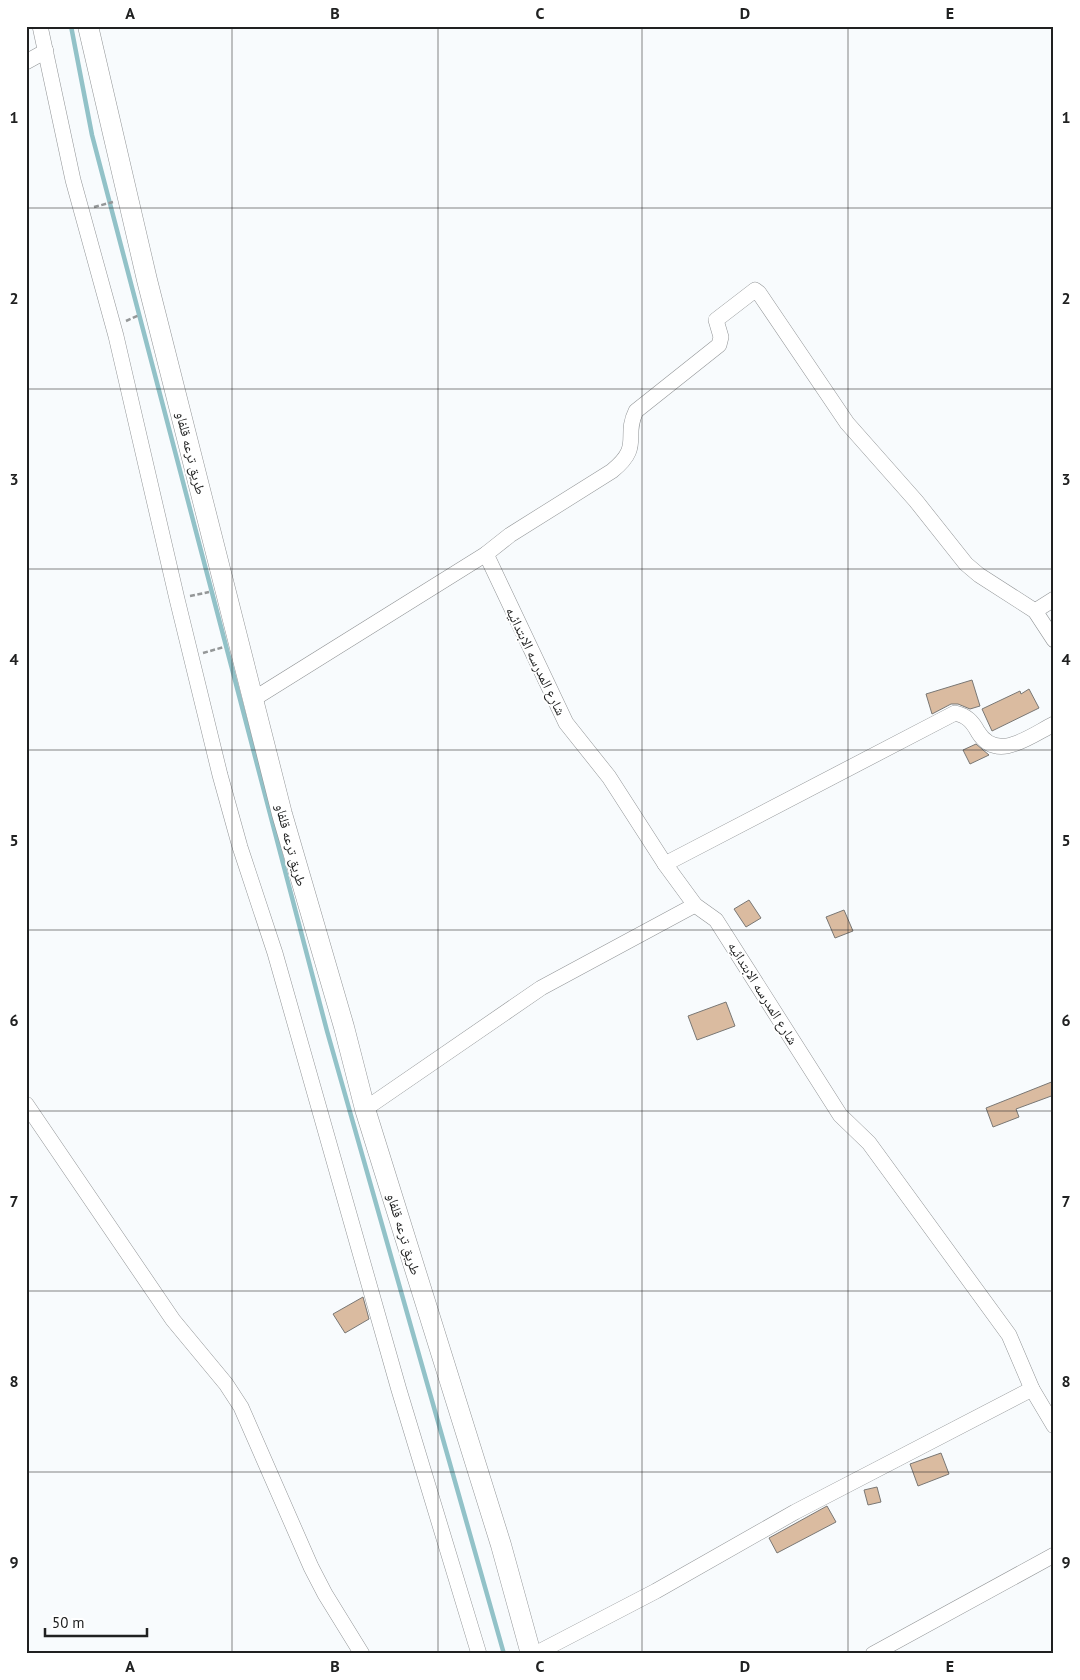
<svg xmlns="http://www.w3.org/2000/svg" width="1080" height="1680" viewBox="0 0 1080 1680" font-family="'PT Sans','Noto Naskh Arabic',sans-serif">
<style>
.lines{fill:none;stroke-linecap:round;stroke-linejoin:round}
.stream{stroke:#92c2c8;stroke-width:4.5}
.building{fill:#dabba0;stroke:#797774}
.street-casing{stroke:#929597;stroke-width:16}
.secondary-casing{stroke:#929597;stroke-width:21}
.path{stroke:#949798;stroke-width:2.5;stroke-dasharray:5 2.5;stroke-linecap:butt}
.street{stroke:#fff;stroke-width:15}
.secondary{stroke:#fff;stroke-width:20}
.grid{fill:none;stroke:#202121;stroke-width:1;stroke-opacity:0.55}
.labels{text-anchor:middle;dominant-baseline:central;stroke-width:4;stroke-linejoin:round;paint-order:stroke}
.street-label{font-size:14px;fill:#202121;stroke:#fff}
.neatline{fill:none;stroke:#202121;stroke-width:2}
.grid-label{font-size:16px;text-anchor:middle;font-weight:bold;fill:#202121}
</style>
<rect width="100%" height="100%" fill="#f8fbfd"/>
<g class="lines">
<path class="stream" d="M71 26 92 135 327 1031 504 1654"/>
</g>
<g class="building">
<path d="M972 680 980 706 970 709 958 704H951L932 714 926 694Z"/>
<path d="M1029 689 1039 708 992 731 982 709 1020 691 1021 694Z"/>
<path d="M976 744 989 755 970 764 963 750Z"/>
<path d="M749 900 761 918 746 927 734 909Z"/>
<path d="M844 910 853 931 835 938 826 917Z"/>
<path d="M726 1002 735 1026 697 1040 688 1016Z"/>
<path d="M1054 1081V1095L1016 1109 1019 1117 993 1127 986 1108Z"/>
<path d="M363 1297 369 1319 345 1333 333 1314Z"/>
<path d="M941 1453 949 1474 918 1486 910 1464Z"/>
<path d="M877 1487 881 1502 868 1505 864 1490Z"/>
<path d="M827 1506 836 1522 777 1553 769 1538Z"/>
</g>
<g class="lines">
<g class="street-casing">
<g id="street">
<path d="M40 26 73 180 116 336 177 599 220 775 240 847 275 953 399 1390 479 1654"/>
<path d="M26 62 46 51"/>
<path d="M486 554 566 723 609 777 665 864 695 905 716 920 840 1115 869 1143 1009 1335 1032 1389 1054 1426"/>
<path d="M1035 611 1054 599"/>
<path d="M252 700 486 554 510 535 612 471C643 446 623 437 636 411L719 345 721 337 716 320 755 290 759 293 847 423 916 501 966 564 979 575 1035 611 1054 640"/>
<path d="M665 864 955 713C967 716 972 721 978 732 997 763 1030 736 1054 724"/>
<path d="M26 1104 173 1320 226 1384 241 1407 311 1567 325 1594 362 1654"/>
<path d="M365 1109 541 988 695 905"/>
<path d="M535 1654 656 1591 795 1512 1032 1389"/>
<path d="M873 1654 1054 1555"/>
</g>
</g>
<g class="secondary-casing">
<path id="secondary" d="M88 26 147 280 282 814 344 1027 365 1109 501 1545 531 1654"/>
</g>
<g class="path">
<path d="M94 207 113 202"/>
<path d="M126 321 139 315"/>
<path d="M190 596 209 592"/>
<path d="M203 653 224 647"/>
</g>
<use href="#street" class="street"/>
<use href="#secondary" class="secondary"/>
</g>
<path class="grid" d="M232 26V1654M438 26V1654M642 26V1654M848 26V1654M26 208H1054M26 389H1054M26 569H1054M26 750H1054M26 930H1054M26 1111H1054M26 1291H1054M26 1472H1054"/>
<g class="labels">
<g class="street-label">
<text transform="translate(191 453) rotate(76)">طريق ترعه قلفاو</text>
<text transform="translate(536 661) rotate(64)">شارع المدرسه الابتدائيه</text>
<text transform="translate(291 845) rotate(75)">طريق ترعه قلفاو</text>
<text transform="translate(763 993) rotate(58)">شارع المدرسه الابتدائيه</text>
<text transform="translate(404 1234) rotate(73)">طريق ترعه قلفاو</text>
</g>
</g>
<rect width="1080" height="1680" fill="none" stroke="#ffffff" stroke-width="55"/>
<path d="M45 1628v8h102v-8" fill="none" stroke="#202121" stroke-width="2.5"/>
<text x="52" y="1628" font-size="15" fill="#202121" stroke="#ffffff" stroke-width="4" paint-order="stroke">50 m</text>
<rect x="28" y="28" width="1024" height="1624" class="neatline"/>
<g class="grid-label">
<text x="130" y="19">A</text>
<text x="335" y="19">B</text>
<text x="540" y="19">C</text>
<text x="745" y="19">D</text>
<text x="950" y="19">E</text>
<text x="14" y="123">1</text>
<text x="1066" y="123">1</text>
<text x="14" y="304">2</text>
<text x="1066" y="304">2</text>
<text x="14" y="485">3</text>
<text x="1066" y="485">3</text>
<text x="14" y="665">4</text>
<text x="1066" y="665">4</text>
<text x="14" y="846">5</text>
<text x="1066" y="846">5</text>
<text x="14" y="1026">6</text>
<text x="1066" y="1026">6</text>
<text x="14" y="1207">7</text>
<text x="1066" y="1207">7</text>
<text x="14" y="1387">8</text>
<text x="1066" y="1387">8</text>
<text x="14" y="1568">9</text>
<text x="1066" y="1568">9</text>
<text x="130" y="1672">A</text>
<text x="335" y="1672">B</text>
<text x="540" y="1672">C</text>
<text x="745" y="1672">D</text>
<text x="950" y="1672">E</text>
</g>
</svg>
